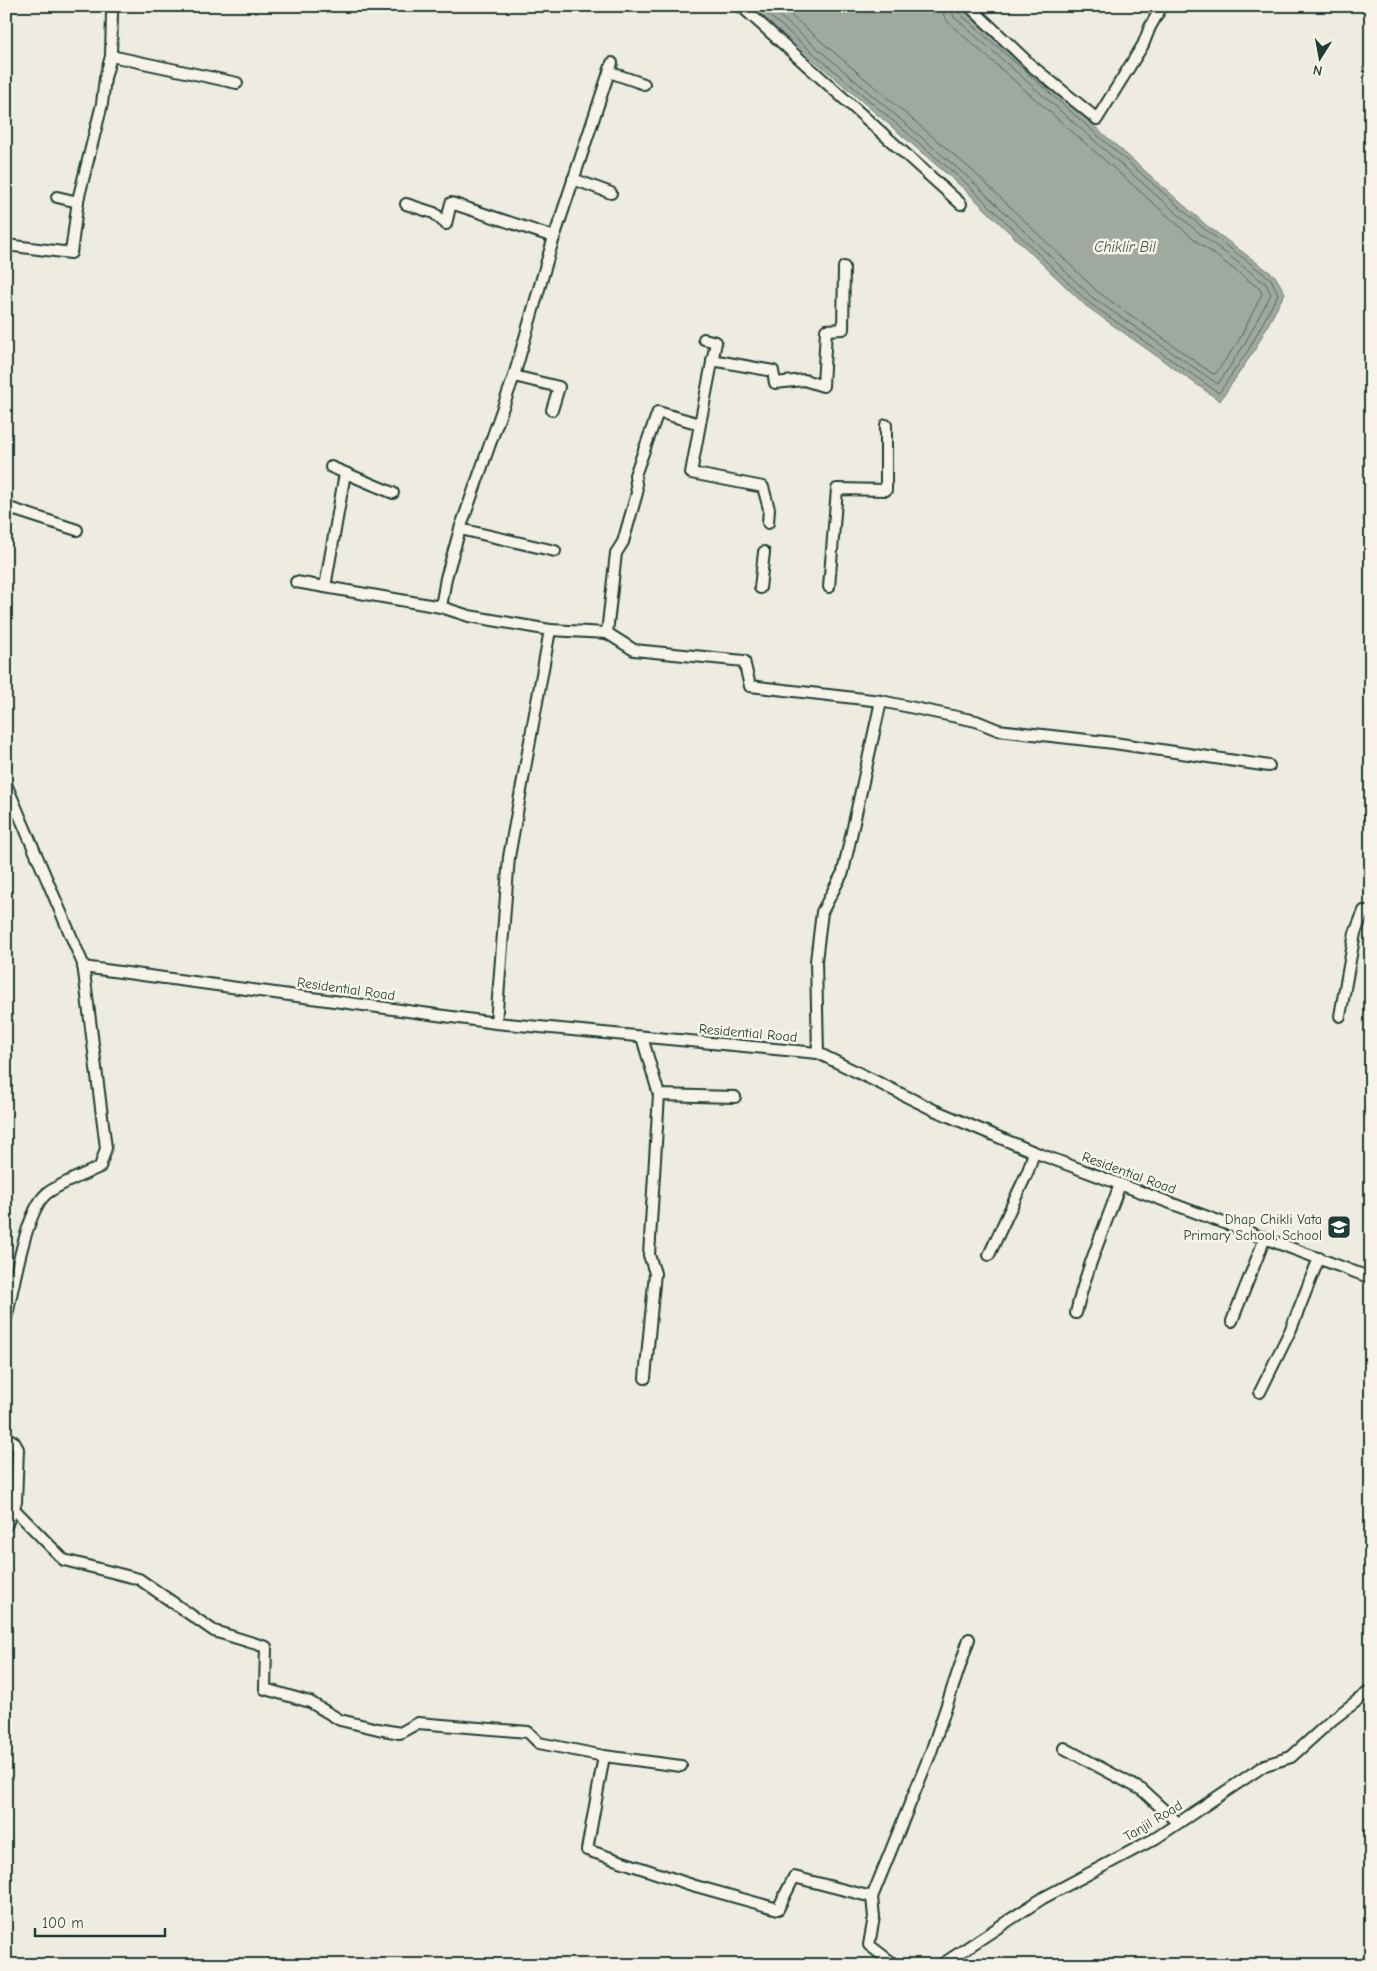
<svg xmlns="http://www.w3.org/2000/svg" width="1377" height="1971" viewBox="0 0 1377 1971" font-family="'Comic Neue',sans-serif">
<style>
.water{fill:#9fa99f;stroke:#6c7e74}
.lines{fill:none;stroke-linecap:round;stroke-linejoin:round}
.shore{stroke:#52685f;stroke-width:1}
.street-casing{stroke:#1f3d34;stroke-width:14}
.street{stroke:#f7f3e8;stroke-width:10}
.labels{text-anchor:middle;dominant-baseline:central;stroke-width:5;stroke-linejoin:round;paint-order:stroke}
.street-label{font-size:14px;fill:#1f3d34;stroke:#f7f3e8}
.poi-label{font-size:14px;fill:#1f3d34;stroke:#f7f3e8;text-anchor:end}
.water-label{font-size:15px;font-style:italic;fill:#3f584f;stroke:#f7f3e8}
</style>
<rect width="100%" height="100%" fill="#eeece1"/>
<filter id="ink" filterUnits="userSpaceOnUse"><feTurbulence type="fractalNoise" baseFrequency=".02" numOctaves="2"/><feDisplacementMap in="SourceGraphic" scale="10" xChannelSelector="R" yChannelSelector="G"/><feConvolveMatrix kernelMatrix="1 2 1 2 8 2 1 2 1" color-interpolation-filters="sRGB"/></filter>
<g filter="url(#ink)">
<path class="water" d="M751 6H959L1206 225 1275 276 1285 293 1254 351 1220 401 1086 306 962 187Z"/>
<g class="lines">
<g class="shore">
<path d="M758 6 966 183 1089 303 1219 393 1249 349 1278 294 1271 279 1203 228 958 12 956 6"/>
<path d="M768 6 970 179 1093 298 1218 384 1244 345 1271 294 1266 284 1199 233 954 17 950 6"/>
<path d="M780 6 975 173 1098 292 1213 374 1216 373 1238 342 1262 294 1260 289 1194 239 949 23 944 16 942 6"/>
</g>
<g class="street-casing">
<g id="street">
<path d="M741 6 961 204"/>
<path d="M969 6 1033 67 1097 119 1143 45 1150 27 1162 6"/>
<path d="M111 56 237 83"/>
<path d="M609 72 644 84"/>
<path d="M573 179 611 193"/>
<path d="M57 197 78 202"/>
<path d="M406 204 434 213 446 224 451 203 554 237"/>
<path d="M6 245 71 253 78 200 102 104 105 78 111 56 112 13"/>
<path d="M712 360 773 371 775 383 804 380 823 386 826 330 843 329 844 267"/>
<path d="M514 376 559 387 552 410"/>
<path d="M700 424 691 473 763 487 769 509 768 523"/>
<path d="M331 467 393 493"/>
<path d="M6 507 77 530"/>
<path d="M460 529 555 551"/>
<path d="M296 582 441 607"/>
<path d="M325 587 345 473"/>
<path d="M829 587 837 489 886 490V425"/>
<path d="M760 588 764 552"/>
<path d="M550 630 607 633 634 650 744 661 750 686 881 701 976 721 998 730 1114 743 1269 766"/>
<path d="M607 633 616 553 623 542 637 493 635 475 658 412 700 424 716 342 704 339"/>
<path d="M6 784 83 964 106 1148 100 1167C87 1173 54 1186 45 1195 25 1214 13 1290 6 1319"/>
<path d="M83 967 496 1023 818 1053 934 1110 1034 1152 1371 1278"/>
<path d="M1340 1016 1355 933 1364 911H1371"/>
<path d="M496 1023 509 857 550 630 469 616 441 607 446 578 460 529 514 376 551 247 612 63"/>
<path d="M642 1037 659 1095 649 1255 655 1273 645 1378"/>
<path d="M818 1053 816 961 822 912 843 872 881 701"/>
<path d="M659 1095 735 1097"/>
<path d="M989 1255 1028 1171 1034 1152"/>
<path d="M1076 1313C1086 1269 1105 1227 1120 1184"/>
<path d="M1232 1321 1265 1238"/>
<path d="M1260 1392 1291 1329 1319 1258"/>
<path d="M6 1437 14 1442 18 1449 16 1502 6 1526"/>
<path d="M14 1509 64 1560 139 1579 214 1631 266 1647 265 1689 310 1702 340 1720 378 1729 400 1733 418 1723 528 1732 539 1743 604 1756"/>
<path d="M1064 1748 1142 1790 1178 1823"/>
<path d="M681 1766 604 1756 587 1850 692 1885 778 1909 794 1877 872 1897"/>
<path d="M895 1965 869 1945 874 1917 872 1897 931 1752 969 1639"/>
<path d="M941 1965 1043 1898 1156 1838 1265 1765 1291 1757 1332 1720 1371 1690"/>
</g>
</g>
<use href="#street" class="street"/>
</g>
</g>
<defs>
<g id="school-square" transform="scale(1.25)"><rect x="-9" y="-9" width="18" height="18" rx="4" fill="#1f3d34" stroke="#f7f3e8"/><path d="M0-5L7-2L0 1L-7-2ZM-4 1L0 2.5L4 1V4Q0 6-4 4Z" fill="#fff"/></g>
</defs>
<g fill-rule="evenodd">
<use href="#school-square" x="1339" y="1227"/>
</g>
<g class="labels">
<g class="street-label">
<text transform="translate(346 989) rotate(8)">Residential Road</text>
<text transform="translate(748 1033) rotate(5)">Residential Road</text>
<text transform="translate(1129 1173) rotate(20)">Residential Road</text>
<text transform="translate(1153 1821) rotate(-31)">Tanjil Road</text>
</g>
<g class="poi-label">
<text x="1322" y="1219">Dhap Chikli Vata<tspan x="1322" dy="16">Primary School, School</tspan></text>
</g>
<g class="water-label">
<text x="1125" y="247">Chiklir Bil</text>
</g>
</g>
<rect width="1377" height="1971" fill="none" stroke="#f7f3e8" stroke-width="25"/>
<rect x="12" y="12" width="1352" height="1946" fill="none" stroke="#1f3d34" stroke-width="2" filter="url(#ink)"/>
<g transform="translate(1320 58) rotate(191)" stroke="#f7f3e8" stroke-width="4" paint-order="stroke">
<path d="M0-4L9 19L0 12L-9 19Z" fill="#1f3d34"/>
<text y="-8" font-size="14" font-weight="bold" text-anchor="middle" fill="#1f3d34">N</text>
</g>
<path d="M35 1928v8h130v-8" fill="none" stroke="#1f3d34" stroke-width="2.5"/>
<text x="42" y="1928" font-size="15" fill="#1f3d34" stroke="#f7f3e8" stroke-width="4" paint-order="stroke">100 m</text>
</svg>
